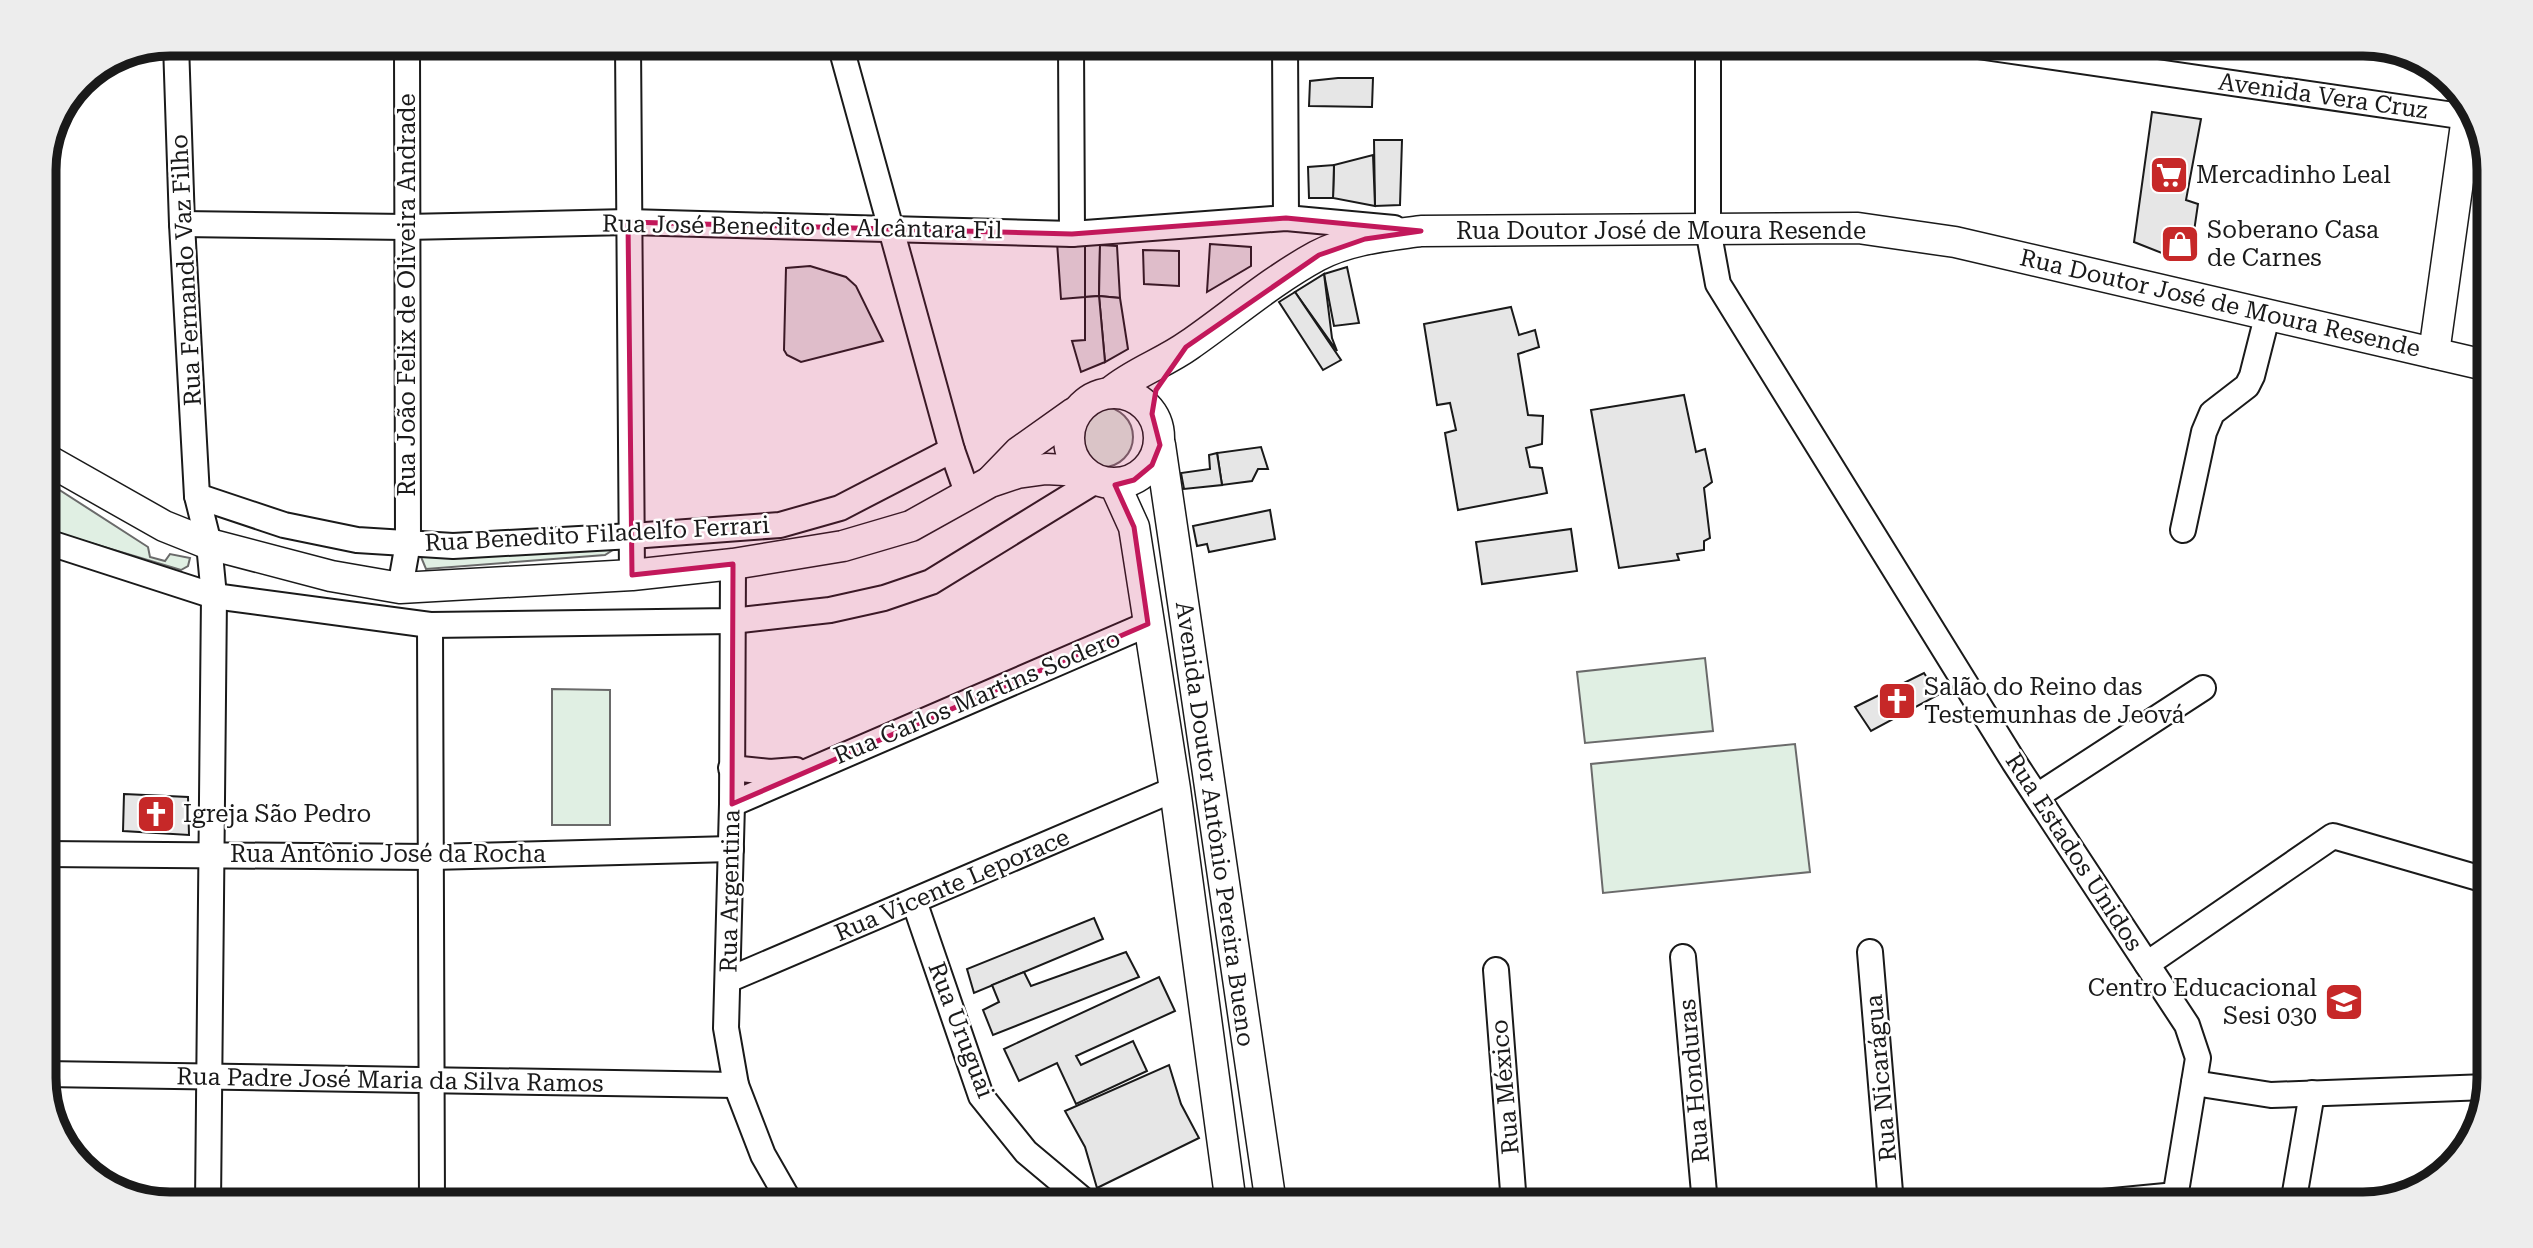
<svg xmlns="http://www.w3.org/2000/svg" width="2533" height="1248" viewBox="0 0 2533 1248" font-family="'Roboto Serif',serif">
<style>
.green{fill:#e0efe3;stroke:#6a6a6a;stroke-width:2}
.building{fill:#e6e6e6;stroke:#1a1a1a;stroke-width:2}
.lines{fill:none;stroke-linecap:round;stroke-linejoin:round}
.minor-casing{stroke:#1a1a1a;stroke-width:28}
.major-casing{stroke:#1a1a1a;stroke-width:33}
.minor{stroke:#fff;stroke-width:24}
.major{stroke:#fff;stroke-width:30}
.marked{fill:#c2185b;fill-opacity:0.2;stroke:#c2185b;stroke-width:5;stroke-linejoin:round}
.labels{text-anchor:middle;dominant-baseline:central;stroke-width:5;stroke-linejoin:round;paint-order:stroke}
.street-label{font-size:24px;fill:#1a1a1a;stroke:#fff}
.poi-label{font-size:24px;fill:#1a1a1a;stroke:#fff;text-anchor:start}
.rim{fill:none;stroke:#1a1a1a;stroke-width:9}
</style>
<rect width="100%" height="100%" fill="#fff"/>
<g class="green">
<circle cx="1103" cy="437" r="30"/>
<path d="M44 480 148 547 150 557 165 561 170 554 190 558 188 566 181 570 44 529Z"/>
<path d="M616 548 605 555 426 569 421 557 429 553Z"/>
<path d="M1705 658 1713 731 1585 743 1577 672Z"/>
<path d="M552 689 610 690V825H552Z"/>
<path d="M1795 744 1810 872 1603 893 1591 764Z"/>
</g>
<g class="building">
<path d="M1338 78H1373L1372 107 1309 106 1310 81Z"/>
<path d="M2152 112 2201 119 2186 200 2198 204 2191 252 2172 257 2134 242Z"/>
<path d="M1374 140H1402L1400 205 1375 206Z"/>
<path d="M1373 155 1375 206 1333 198 1334 165Z"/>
<path d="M1334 165 1333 198H1309L1308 167Z"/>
<path d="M1057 242H1085V297L1061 299Z"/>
<path d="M1085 242 1100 245 1099 296 1085 297Z"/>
<path d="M1210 244 1251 247V266L1207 292Z"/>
<path d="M1100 245 1117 246 1120 298 1099 296Z"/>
<path d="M1143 250 1179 251V286L1144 284Z"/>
<path d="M810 266 846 277 856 286 883 341 801 362 787 355 784 350 786 268Z"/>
<path d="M1347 267 1359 323 1334 326 1324 274Z"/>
<path d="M1324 274 1332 338 1337 351 1295 292Z"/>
<path d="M1295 292 1341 360 1323 370 1279 302Z"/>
<path d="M1099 296 1120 298 1128 349 1105 362Z"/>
<path d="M1099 296 1105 362 1081 372 1072 341 1085 340V297Z"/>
<path d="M1511 307 1519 335 1535 330 1539 347 1518 354 1528 415 1543 416 1542 444 1526 448 1530 467 1542 468 1547 493 1458 510 1445 433 1456 430 1450 403 1437 405 1424 324Z"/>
<path d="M1684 395 1696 452 1705 449 1712 482 1704 488 1710 538 1704 541V550L1677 554 1679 560 1619 568 1591 410Z"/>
<path d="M1261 447 1268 469H1258L1252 481 1222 485 1217 453Z"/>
<path d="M1217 453 1222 485 1184 489 1181 473 1210 469 1209 455Z"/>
<path d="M1270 510 1275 539 1209 552 1207 544 1197 546 1193 526Z"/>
<path d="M1571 529 1577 571 1482 584 1476 542Z"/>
<path d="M1924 673 1938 695 1871 731 1855 707Z"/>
<path d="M124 794 188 797 189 835 123 831Z"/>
<path d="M1094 918 1103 939 974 993 967 969Z"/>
<path d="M1126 952 1139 977 993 1035 983 1010 999 1002 992 985 1024 972 1031 986Z"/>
<path d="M1159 977 1175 1011 1076 1056 1081 1065 1133 1041 1147 1071 1076 1104 1057 1063 1019 1081 1004 1049Z"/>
<path d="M1169 1065 1181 1104 1199 1138 1097 1188 1085 1147 1065 1111Z"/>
</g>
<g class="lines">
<g class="minor-casing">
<g id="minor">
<path d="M176 44 182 224 197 496 209 544 214 596 208 1204"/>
<path d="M628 44 632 575"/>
<path d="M840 44 952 450 968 495"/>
<path d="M1071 44 1072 234"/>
<path d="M1285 44 1286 218"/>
<path d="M1708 44V229L1718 284 2014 762 2187 1025 2198 1058 2174 1204"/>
<path d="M1964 44 2467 117"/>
<path d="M182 224 406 227 628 222 1072 234 1286 218 1394 228"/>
<path d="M197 496 284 525 357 540 453 546 632 536 780 525 840 508 952 450"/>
<path d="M2183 530 2204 432 2212 413 2247 386 2252 376 2268 313"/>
<path d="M44 541 214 596 430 625 732 621 830 610 884 598 931 582 1097 480"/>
<path d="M733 564 732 804 726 1028 736 1085 763 1155 791 1204"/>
<path d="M400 588 408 543 407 44"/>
<path d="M430 625 432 1204"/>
<path d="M731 768 770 772 796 770"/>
<path d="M2037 796 2203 688"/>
<path d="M732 804 1148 624"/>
<path d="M44 854 432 857 731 849"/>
<path d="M914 901 981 1096 1026 1152 1088 1204"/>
<path d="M1870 952 1891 1204"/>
<path d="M1683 957 1705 1204"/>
<path d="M2147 964 2333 836 2489 881"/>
<path d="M1496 970 1514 1204"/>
<path d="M728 980 1175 789"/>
<path d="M44 1074 736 1085"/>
<path d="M2194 1083 2271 1095 2487 1087"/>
<path d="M2082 1204 2176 1195"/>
<path d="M2293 1204 2312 1093"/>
</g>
</g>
<g class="major-casing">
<g id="major">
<path d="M2434 353 2467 117 2474 118"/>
<path d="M1111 392C1135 372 1164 363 1189 345 1231 316 1271 281 1317 256 1349 239 1386 236 1421 231L1858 228 1955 242 2489 366"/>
<circle cx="1114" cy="438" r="45"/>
<path d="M1160 445 1271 1204"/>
<path d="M44 458 164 526 209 544 331 576 400 588 632 575 733 564 843 546 911 526 990 482 1017 473 1046 469 1083 471"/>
<path d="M991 481 1019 452 1074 413"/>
<path d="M1115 485 1134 527 1175 789 1231 1204"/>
</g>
</g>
<use href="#minor" class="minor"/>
<use href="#major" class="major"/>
</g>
<path class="marked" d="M1286 218 1421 231 1365 239 1319 255 1186 347 1156 390 1152 414 1160 445 1152 465 1134 480 1115 485 1134 527 1148 624 732 804 733 564 632 575 628 222 1072 234Z"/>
<defs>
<g id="supermarket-square" transform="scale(2.0125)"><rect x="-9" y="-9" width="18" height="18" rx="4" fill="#c62828" stroke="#fff"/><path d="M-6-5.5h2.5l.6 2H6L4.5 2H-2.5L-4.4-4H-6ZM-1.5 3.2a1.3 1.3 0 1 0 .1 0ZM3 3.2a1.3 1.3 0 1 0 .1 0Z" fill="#fff"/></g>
<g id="shop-square" transform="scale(2.0125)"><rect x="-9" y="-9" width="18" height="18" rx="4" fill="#c62828" stroke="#fff"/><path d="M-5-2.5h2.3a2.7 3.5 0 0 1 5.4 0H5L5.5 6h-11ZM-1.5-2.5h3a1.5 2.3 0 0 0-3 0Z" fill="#fff"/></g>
<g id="church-square" transform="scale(2.0125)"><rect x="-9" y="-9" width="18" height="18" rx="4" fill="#c62828" stroke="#fff"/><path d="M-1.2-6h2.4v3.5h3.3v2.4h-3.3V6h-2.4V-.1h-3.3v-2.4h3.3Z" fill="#fff"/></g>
<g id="school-square" transform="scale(2.0125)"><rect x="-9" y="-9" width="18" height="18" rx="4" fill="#c62828" stroke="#fff"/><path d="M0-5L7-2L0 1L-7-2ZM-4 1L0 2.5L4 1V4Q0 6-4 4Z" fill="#fff"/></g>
</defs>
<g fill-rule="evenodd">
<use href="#supermarket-square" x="2169" y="175"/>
<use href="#shop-square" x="2180" y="244"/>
<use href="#church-square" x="1897" y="701"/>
<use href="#church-square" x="156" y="814"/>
<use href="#school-square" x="2344" y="1002"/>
</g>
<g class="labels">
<g class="street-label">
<text transform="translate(2323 96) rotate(8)">Avenida Vera Cruz</text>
<text transform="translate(802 227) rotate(1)">Rua José Benedito de Alcântara Fil</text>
<text x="1661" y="231">Rua Doutor José de Moura Resende</text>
<text transform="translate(186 270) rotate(-93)">Rua Fernando Vaz Filho</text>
<text transform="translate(407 295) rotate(-90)">Rua João Felix de Oliveira Andrade</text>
<text transform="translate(2220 303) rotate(13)">Rua Doutor José de Moura Resende</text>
<text transform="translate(597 534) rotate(-3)">Rua Benedito Filadelfo Ferrari</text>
<text transform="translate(977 697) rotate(-23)">Rua Carlos Martins Sodero</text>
<text transform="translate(1215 824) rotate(82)">Avenida Doutor Antônio Pereira Bueno</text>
<text transform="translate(2074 852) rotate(57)">Rua Estados Unidos</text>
<text x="388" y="854">Rua Antônio José da Rocha</text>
<text transform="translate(952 885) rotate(-23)">Rua Vicente Leporace</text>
<text transform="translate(730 891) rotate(-89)">Rua Argentina</text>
<text transform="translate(961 1030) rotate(69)">Rua Uruguai</text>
<text transform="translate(1881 1078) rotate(-95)">Rua Nicarágua</text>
<text transform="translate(390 1080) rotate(1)">Rua Padre José Maria da Silva Ramos</text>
<text transform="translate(1694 1081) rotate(-95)">Rua Honduras</text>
<text transform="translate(1505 1087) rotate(-95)">Rua México</text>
</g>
<g class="poi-label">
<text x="2196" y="175">Mercadinho Leal</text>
<text x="2207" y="230">Soberano Casa<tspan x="2207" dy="28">de Carnes</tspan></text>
<text x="1924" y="687">Salão do Reino das<tspan x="1924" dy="28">Testemunhas de Jeová</tspan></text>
<text x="183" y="814">Igreja São Pedro</text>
<text x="2317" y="988" text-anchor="end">Centro Educacional<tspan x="2317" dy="28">Sesi 030</tspan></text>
</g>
</g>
<path d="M0 0H2533V1248H0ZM170 56H2363A114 114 0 0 1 2477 170V1078A114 114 0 0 1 2363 1192H170A114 114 0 0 1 56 1078V170A114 114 0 0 1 170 56Z" fill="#ededed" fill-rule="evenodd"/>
<path class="rim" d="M170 56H2363A114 114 0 0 1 2477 170V1078A114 114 0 0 1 2363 1192H170A114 114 0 0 1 56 1078V170A114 114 0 0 1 170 56Z"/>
</svg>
